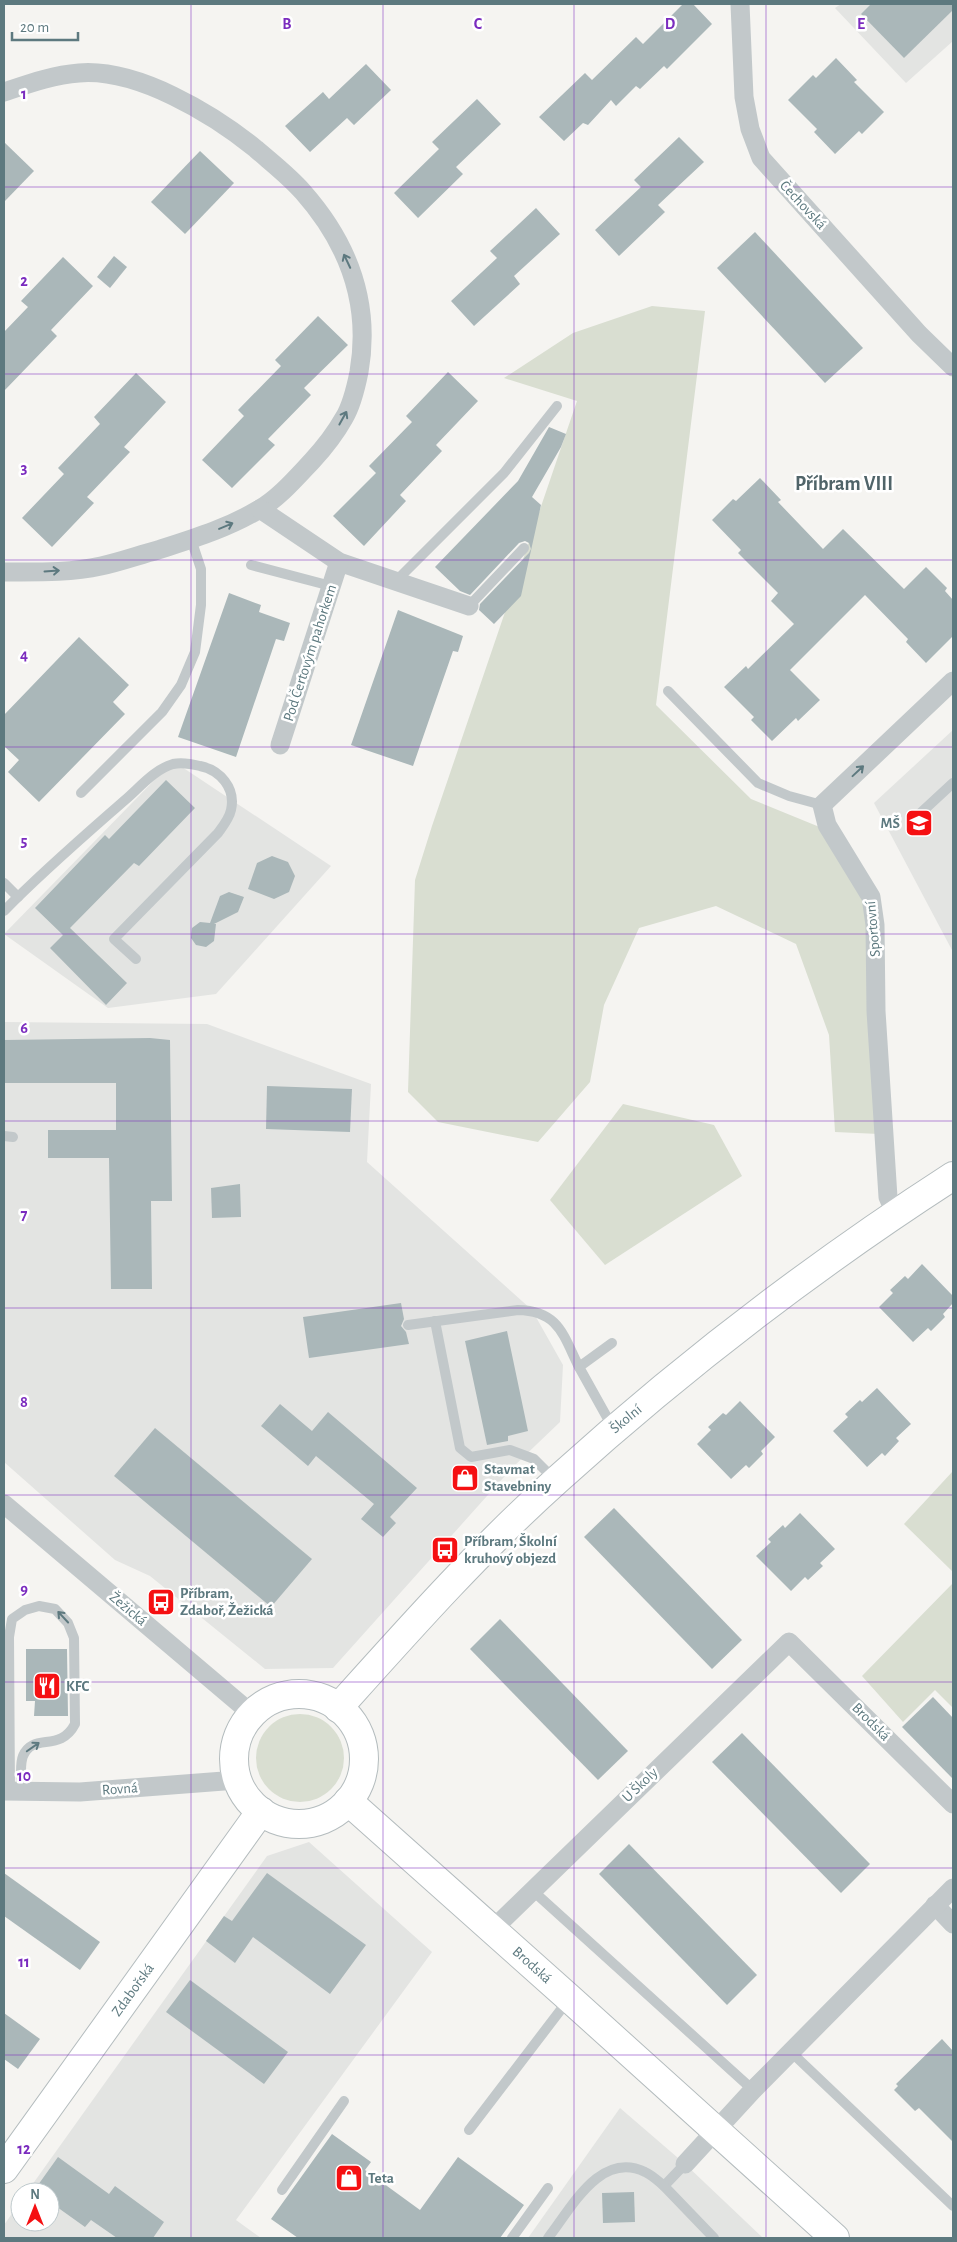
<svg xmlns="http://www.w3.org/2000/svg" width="957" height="2242" viewBox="0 0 957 2242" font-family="'Alegreya Sans',sans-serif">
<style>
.built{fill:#e3e4e2}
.green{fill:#d9ded1}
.building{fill:#aab7b9}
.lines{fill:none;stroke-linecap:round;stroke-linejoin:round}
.secondary-casing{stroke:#b4bcbe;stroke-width:30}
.lane{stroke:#c2c8ca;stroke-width:10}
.street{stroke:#c2c8ca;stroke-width:19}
.secondary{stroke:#fff;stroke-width:28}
.oneway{stroke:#5d797f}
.grid{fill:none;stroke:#7b2cbf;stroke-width:1;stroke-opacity:0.55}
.labels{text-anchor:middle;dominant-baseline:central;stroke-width:5;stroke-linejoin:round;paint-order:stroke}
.street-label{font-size:15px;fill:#5d797f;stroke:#fff}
.poi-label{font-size:15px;font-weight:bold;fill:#5d797f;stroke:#fff;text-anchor:start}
.district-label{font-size:20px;font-weight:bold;fill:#506469;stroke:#fff}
.grid-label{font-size:16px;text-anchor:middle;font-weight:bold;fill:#7b2cbf;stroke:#fff;stroke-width:5;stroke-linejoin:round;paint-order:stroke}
</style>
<rect width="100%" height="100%" fill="#f5f4f1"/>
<g class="built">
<path d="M841 4H953V41L906 83 835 8Z"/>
<path d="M953 730V952L874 803Z"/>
<path d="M173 761 331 866 216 994 108 1008 4 934Z"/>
<path d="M4 1022 207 1024 371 1084 367 1162 532 1310 563 1365 560 1422 513 1467 333 1668 265 1669 150 1576 115 1560 4 1462Z"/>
<path d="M309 1842 432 1952 236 2220 261 2238H4V2225L20 2202V2222H50V2192H27L267 1856Z"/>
<path d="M620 2108 685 2164 763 2238H528Z"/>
</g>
<g class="green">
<path d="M652 306 705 311 656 705 751 799 822 828 865 893 879 1134 835 1132 829 1035 796 944 716 906 639 928 604 1005 590 1082 538 1142 438 1122 408 1092 415 880 432 826 577 401 504 378 573 333Z"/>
<path d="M623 1104 714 1125 742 1176 605 1265 550 1200Z"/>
<path d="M953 1471V1572L904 1524Z"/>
<path d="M953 1583V1708L935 1690 903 1722 862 1676Z"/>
<circle cx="300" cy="1758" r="44"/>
</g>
<g class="building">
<path d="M683 4H693L712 24 667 69 664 66 640 89 636 86 616 106 611 100 588 125 583 123 564 141 539 117 585 73 592 80 636 37 643 44Z"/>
<path d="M871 4H953V10L904 58 861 14Z"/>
<path d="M836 58 857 80 854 82 884 112 862 134 859 131 835 154 814 132 817 129 788 100 813 75 816 78Z"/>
<path d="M366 64 391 90 354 125 347 118 310 152 285 126 323 92 329 99Z"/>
<path d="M477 99 501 124 456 167 463 174 418 218 394 193 439 149 432 142Z"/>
<path d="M679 137 704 162 658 205 665 212 619 256 595 230 641 187 634 180Z"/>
<path d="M4 142 34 171 4 202Z"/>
<path d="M200 151 234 183 185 234 151 202Z"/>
<path d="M536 208 560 234 514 276 520 284 474 326 451 301 497 258 490 251Z"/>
<path d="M755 232 863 348 825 383 717 268Z"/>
<path d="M114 256 127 267 110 288 97 277Z"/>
<path d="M63 257 93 286 51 330 57 336 4 391V332L28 307 21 301Z"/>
<path d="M318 316 348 345 304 388 311 395 268 439 275 445 232 488 202 460 244 416 238 410 281 366 275 360Z"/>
<path d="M448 372 478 401 436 445 442 451 400 495 406 501 364 546 333 516 376 473 369 466 412 422 406 416Z"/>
<path d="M136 373 166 402 124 447 130 452 87 497 94 503 52 547 22 518 64 474 58 468 100 424 94 417Z"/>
<path d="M549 427 566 434 561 447 532 497 541 505 521 596 494 624 479 610 480 604 529 553 531 549 529 543 525 541 519 543 470 595 460 591 435 567 518 481Z"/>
<path d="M760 478 781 500 778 502 823 549 843 529 904 589 926 567 947 588 945 591 953 600V636L926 663 906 642 908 639 865 595 790 670 820 700 798 721 796 718 772 741 751 720 754 717 724 687 746 666 748 669 794 624 771 601 778 593 738 553 741 550 712 520 733 499 736 501Z"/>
<path d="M229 593 261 605 259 612 290 623 284 641 276 639 236 757 178 737Z"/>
<path d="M398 610 463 636 458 652 453 651 413 766 351 745Z"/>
<path d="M79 637 129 685 113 702 125 714 39 802 8 772 19 760 4 746V715Z"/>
<path d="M166 780 195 808 139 866 134 863 70 928 127 983 106 1005 50 948 63 935 35 908 105 835 109 839Z"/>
<path d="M272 856 288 862 295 876 289 892 274 899 248 889 257 863Z"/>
<path d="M229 892 244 897 238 912 214 924H216L214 941 206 947 196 945 191 938 192 928 200 922 210 923 220 896Z"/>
<path d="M150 1038 170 1040 172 1201H151L152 1289H111L109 1158H48V1130H116V1083H4V1040Z"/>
<path d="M267 1086 352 1089 350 1132 266 1129Z"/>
<path d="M240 1184 241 1217 212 1218 211 1188Z"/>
<path d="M922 1264 953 1296V1303L943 1314 945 1317 931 1331 928 1328 913 1342 879 1307 893 1293 890 1290 905 1276 908 1279Z"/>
<path d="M401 1303 404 1319 401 1326 406 1332 409 1344 309 1358 303 1317Z"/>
<path d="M507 1331 528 1431 508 1436V1441L487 1445 465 1341Z"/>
<path d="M877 1388 911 1424 896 1438 899 1441 885 1456 882 1453 867 1467 833 1431 848 1417 845 1414 860 1400 862 1402Z"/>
<path d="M740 1401 775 1437 761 1451 763 1454 749 1468 746 1465 731 1479 697 1444 711 1430 708 1427 723 1413 726 1415Z"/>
<path d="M280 1404 312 1431 328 1412 417 1488 390 1517 396 1523 383 1537 361 1519 374 1504 316 1456 308 1466 261 1426Z"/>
<path d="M155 1428 312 1559 271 1607 114 1476Z"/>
<path d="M614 1508 742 1640 712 1669 584 1537Z"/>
<path d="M800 1513 835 1549 820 1563 823 1566 808 1580 805 1577 791 1591 756 1556 771 1542 768 1539 783 1525 785 1528Z"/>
<path d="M500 1619 628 1751 598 1780 470 1649Z"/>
<path d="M26 1649H67L68 1716H34L35 1701H26Z"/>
<path d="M933 1697 953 1718V1779L902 1727Z"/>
<path d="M742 1733 870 1864 841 1893 712 1762Z"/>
<path d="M629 1844 757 1975 727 2005 599 1874Z"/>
<path d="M4 1873 100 1942 80 1970 4 1916Z"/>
<path d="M267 1873 366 1945 330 1994 253 1937 235 1963 206 1941 224 1916 232 1921Z"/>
<path d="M190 1980 288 2052 264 2084 166 2012Z"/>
<path d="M4 2013 40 2039 18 2069 4 2059Z"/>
<path d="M942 2039 953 2051V2142L919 2108 915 2111 894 2090 898 2086 896 2084Z"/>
<path d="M332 2134 371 2162 365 2170 420 2210 458 2157 524 2205 500 2238H298L271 2219Z"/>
<path d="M58 2157 109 2194 115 2186 164 2222 153 2238H117L91 2220 85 2227 50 2202V2192H33Z"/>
<path d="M634 2192 635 2222 603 2223 602 2193Z"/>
</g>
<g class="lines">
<g class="secondary-casing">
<g id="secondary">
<circle cx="299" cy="1759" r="65"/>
<path d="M338 1708C408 1630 479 1550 557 1480 682 1367 812 1267 953 1176"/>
<path d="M348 1801 569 1998 835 2238"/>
<path d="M4 2169 261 1811"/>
</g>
</g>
<g class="lane">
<path d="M251 565 331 586"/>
<path d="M396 581 504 473 557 406"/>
<path d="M469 606 524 548"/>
<path d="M668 691 758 783 789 796 822 805"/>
<path d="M81 793 162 712 181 685 195 652 201 605V569L191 539"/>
<path d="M913 820 953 783"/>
<path d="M4 883 18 897"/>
<path d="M4 911C42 872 84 836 125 800 139 788 155 769 173 764 182 762 192 764 200 766 220 770 236 788 231 810 229 819 223 826 218 833L114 939 136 959"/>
<path d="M4 1136 13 1137"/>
<path d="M435 1321 460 1448 471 1457 510 1450 534 1459 555 1480"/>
<path d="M408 1325 518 1310C559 1311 563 1335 579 1367"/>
<path d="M612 1343 579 1367 613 1428"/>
<path d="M10 1792 9 1637 12 1619 25 1610 39 1606 55 1609 68 1623 74 1638 75 1724C60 1753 33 1732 23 1756 19 1766 22 1781 22 1791"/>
<path d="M532 1890 753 2090"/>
<path d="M791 2052 953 2206"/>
<path d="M469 2130 569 1999"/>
<path d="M685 2164 664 2186 714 2238"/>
<path d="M282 2190 344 2101"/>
<path d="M512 2238 548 2188"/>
<path d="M548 2238C571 2209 600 2150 645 2172 652 2175 658 2181 664 2186"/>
</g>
<g class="street">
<path d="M740 4 744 97 750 129 761 158 919 334 953 367"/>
<path d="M4 92C28 84 53 75 79 73 137 68 213 114 256 149 272 163 289 176 303 192 348 243 371 303 359 372 356 387 352 405 344 418 335 434 324 448 312 461 296 478 278 499 258 510 226 529 192 539 158 550 139 555 120 562 101 566 70 573 36 572 4 572"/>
<path d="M260 509 339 562 469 606"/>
<path d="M280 745 339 562"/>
<path d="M895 1213 888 1197 876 1011 875 925 871 897 827 825 822 805 953 681"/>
<path d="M4 1504 252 1714"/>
<path d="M4 1791 80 1792 237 1780"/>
<path d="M935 1905 953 1924"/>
<path d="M493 1929 789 1642 953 1804"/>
<path d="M685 2164 753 2090 953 1888"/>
</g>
<use href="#secondary" class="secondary"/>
</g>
<defs><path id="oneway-shaft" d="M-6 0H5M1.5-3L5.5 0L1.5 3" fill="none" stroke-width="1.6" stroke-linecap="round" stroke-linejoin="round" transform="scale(1.25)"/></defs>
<g class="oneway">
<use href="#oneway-shaft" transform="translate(347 261) rotate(-115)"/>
<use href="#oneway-shaft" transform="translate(343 418) rotate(-61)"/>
<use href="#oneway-shaft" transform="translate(226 526) rotate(-23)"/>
<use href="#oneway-shaft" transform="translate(52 571) rotate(-4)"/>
<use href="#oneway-shaft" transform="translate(858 771) rotate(-43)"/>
<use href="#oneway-shaft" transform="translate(63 1617) rotate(-133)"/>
<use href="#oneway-shaft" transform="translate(33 1747) rotate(-35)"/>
</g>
<path class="grid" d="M191 4V2238M383 4V2238M574 4V2238M766 4V2238M4 187H953M4 374H953M4 560H953M4 747H953M4 934H953M4 1121H953M4 1308H953M4 1495H953M4 1682H953M4 1868H953M4 2055H953"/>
<defs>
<g id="school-square" transform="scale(1.4375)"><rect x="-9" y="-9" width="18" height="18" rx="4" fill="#f51012" stroke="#fff"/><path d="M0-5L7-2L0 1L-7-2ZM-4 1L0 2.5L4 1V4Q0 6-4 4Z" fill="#fff"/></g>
<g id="shop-square" transform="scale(1.4375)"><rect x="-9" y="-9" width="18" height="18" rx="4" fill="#f51012" stroke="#fff"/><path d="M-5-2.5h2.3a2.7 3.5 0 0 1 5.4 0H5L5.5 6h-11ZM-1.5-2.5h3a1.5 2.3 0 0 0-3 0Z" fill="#fff"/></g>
<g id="bus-square" transform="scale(1.4375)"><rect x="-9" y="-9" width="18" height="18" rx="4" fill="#f51012" stroke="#fff"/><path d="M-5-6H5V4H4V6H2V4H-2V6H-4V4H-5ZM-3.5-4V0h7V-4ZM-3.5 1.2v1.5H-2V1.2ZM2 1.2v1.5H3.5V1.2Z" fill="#fff"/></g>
<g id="restaurant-square" transform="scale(1.4375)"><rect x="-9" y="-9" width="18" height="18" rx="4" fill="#f51012" stroke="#fff"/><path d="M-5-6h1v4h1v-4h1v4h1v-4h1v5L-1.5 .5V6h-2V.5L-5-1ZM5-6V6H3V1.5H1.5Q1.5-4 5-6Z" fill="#fff"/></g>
</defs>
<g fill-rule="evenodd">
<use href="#school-square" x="919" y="823"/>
<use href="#shop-square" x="465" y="1478"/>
<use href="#bus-square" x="445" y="1550"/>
<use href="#bus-square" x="161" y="1602"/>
<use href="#restaurant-square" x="47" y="1686"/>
<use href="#shop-square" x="349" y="2178"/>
</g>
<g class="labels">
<g class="street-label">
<text transform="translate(803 205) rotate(47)">Čechovská</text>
<text transform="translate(310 653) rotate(-72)">Pod Čertovým pahorkem</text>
<text transform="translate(873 929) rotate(-95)">Sportovní</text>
<text transform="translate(626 1419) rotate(-40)">Školní</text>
<text transform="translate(128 1609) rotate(40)">Žežická</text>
<text transform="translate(871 1722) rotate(45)">Brodská</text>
<text transform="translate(640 1785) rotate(-44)">U Školy</text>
<text transform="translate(120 1789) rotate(-4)">Rovná</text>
<text transform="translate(532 1965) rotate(42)">Brodská</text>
<text transform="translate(133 1990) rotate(-54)">Zdabořská</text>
</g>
<g class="poi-label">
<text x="900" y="823" text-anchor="end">MŠ</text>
<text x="484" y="1469">Stavmat<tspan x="484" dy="17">Stavebniny</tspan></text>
<text x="464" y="1541">Příbram, Školní<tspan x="464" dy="17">kruhový objezd</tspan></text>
<text x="180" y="1593">Příbram,<tspan x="180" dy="17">Zdaboř, Žežická</tspan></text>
<text x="66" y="1686">KFC</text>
<text x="368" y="2178">Teta</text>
</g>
<g class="district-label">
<text x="844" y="484">Příbram VIII</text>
</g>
</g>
<g class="grid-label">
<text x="287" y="29">B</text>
<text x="478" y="29">C</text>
<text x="670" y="29">D</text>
<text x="861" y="29">E</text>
<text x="24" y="99">1</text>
<text x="24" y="286">2</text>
<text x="24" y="473">3</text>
<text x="24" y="660">4</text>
<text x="24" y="846">5</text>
<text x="24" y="1033">6</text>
<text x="24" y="1220">7</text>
<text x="24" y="1407">8</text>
<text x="24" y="1594">9</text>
<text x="24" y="1781">10</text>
<text x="24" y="1967">11</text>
<text x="24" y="2154">12</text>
</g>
<rect width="957" height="2242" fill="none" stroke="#5d797f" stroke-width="10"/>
<g transform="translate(35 2207)"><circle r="24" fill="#ffffff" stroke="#bec9cc"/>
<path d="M0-4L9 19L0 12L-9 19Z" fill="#f51012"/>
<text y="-8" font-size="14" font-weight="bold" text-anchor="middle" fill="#5d797f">N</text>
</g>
<path d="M12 32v8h66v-8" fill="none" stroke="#5d797f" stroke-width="2.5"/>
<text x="20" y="32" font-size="15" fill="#5d797f" stroke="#ffffff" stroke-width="4" paint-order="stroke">20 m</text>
</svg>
